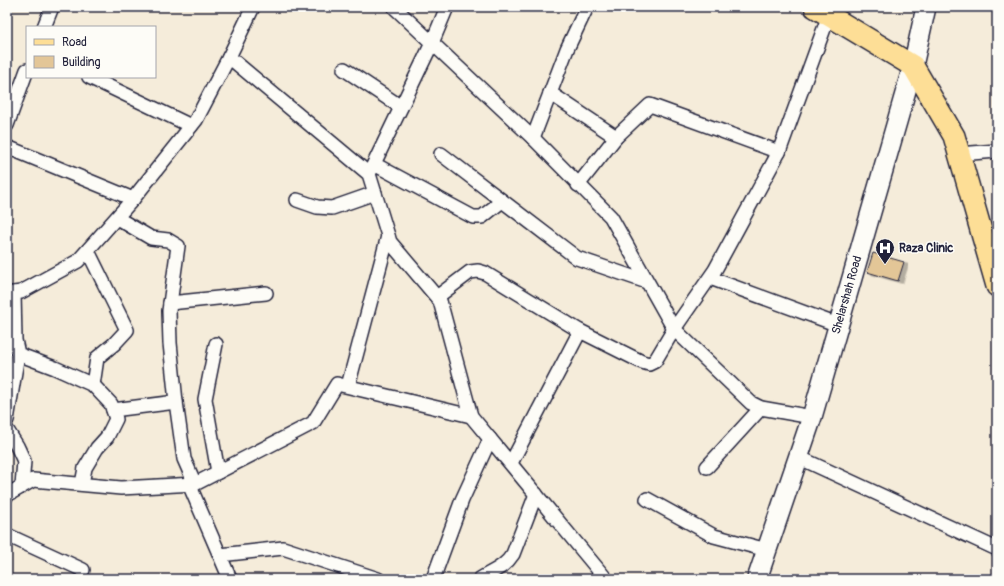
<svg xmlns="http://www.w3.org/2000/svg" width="1004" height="586" viewBox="0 0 1004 586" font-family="Pangolin,sans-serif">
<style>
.building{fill:#e3c697;stroke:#22223b;filter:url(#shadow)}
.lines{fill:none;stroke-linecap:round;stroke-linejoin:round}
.street-casing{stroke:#22223b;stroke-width:16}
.secondary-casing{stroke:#22223b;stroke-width:22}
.primary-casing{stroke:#22223b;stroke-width:24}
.street{stroke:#fdfcf7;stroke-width:13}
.secondary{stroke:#fdfcf7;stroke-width:19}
.primary{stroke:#fdde96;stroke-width:21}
.labels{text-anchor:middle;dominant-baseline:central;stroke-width:3;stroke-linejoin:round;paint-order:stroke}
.poi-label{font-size:12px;font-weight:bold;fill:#22223b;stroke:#fdfcf7;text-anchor:start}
.street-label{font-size:12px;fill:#22223b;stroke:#fdfcf7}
</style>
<defs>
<filter id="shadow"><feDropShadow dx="4.5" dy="2.5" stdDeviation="0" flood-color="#0004"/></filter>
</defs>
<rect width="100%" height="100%" fill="#f5ecda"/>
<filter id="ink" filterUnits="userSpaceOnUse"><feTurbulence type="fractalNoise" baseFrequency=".025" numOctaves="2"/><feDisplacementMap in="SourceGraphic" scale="8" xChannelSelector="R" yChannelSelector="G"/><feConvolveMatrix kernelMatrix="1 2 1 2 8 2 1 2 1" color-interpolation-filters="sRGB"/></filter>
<g filter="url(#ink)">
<path class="building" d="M873 253 904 262 898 281 867 272Z"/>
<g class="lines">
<g class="street-casing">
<g id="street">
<path d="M394 7 533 138 611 217 674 329 751 403 761 408 812 417"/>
<path d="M44 27 52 7"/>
<path d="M229 57 369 174 390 242 440 301 471 416 606 579"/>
<path d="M344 69 401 107"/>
<path d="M89 77 191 126"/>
<path d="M550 93 616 137"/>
<path d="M7 125 27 70"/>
<path d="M533 138 567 49 587 7"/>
<path d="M7 147 133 199"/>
<path d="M441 154 577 258 647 282"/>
<path d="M959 154 997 151"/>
<path d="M374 164 473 217H482L502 201"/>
<path d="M369 174 432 43 447 7"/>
<path d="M578 185 616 137 650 105 779 152"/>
<path d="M297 200 317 207 332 208 375 193"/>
<path d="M117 218 151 238 168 240 178 246 169 311 170 343 176 402 184 459 195 484"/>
<path d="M88 251 127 330 114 344 97 358 93 385"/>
<path d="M710 278 838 325"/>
<path d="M14 293 15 340 18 354 55 368 93 385 111 404 116 419 107 437 97 448 85 468 82 484"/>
<path d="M7 294 21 292 78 261 133 199 196 120 229 57 253 7"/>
<path d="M437 297 470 272 478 271 485 273 580 331"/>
<path d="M170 303 266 293"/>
<path d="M216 344 205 399 218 472"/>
<path d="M348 386 388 236"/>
<path d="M113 410 176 402"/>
<path d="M7 420 18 354"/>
<path d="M7 430 17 446 24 461 22 486"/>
<path d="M798 457 997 549"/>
<path d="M511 463 580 331 642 362 649 364 655 361 674 329 715 270 779 152 829 15"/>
<path d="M707 467 761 408"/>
<path d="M189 484 230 579"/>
<path d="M7 495 33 480 121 488 195 484 313 423 337 384 471 416"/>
<path d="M647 499 714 536 767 550"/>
<path d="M7 535 83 570"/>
<path d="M220 555 283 548 378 579"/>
<path d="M433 579 462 500 490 439"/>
<path d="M480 579C494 570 504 568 513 554L536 494"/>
</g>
</g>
<g class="secondary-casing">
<path id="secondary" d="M757 579 812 417 913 66 926 7"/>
</g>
<g class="primary-casing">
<path id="primary" d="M815 7 913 66 954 136 997 286"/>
</g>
<use href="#street" class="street"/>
<use href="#secondary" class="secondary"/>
<use href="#primary" class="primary"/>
</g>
</g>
<defs>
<g id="hospital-pin" transform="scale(1)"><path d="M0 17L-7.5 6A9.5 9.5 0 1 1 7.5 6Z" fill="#22223b" stroke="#fdfcf7"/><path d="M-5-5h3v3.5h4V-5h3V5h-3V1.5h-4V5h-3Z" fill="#fff"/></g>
</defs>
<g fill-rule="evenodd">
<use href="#hospital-pin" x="885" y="248"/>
</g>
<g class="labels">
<g class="poi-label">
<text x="899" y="248">Raza Clinic</text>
</g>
<g class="street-label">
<text transform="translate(847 295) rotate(-74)">Shelarshah Road</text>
</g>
</g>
<rect width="1004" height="586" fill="none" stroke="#fdfcf7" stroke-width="24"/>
<rect x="12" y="12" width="980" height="562" fill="none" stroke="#22223b" stroke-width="1.5" filter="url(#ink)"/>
<rect x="26" y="26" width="130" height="52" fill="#fdfcf7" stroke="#a5a5ac"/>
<rect x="34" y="39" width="20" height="6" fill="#fdde96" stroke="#a5a5ac"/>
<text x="62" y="46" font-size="12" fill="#22223b">Road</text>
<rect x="34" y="56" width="20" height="12" fill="#e3c697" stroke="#a5a5ac"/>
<text x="62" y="66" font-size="12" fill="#22223b">Building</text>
</svg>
